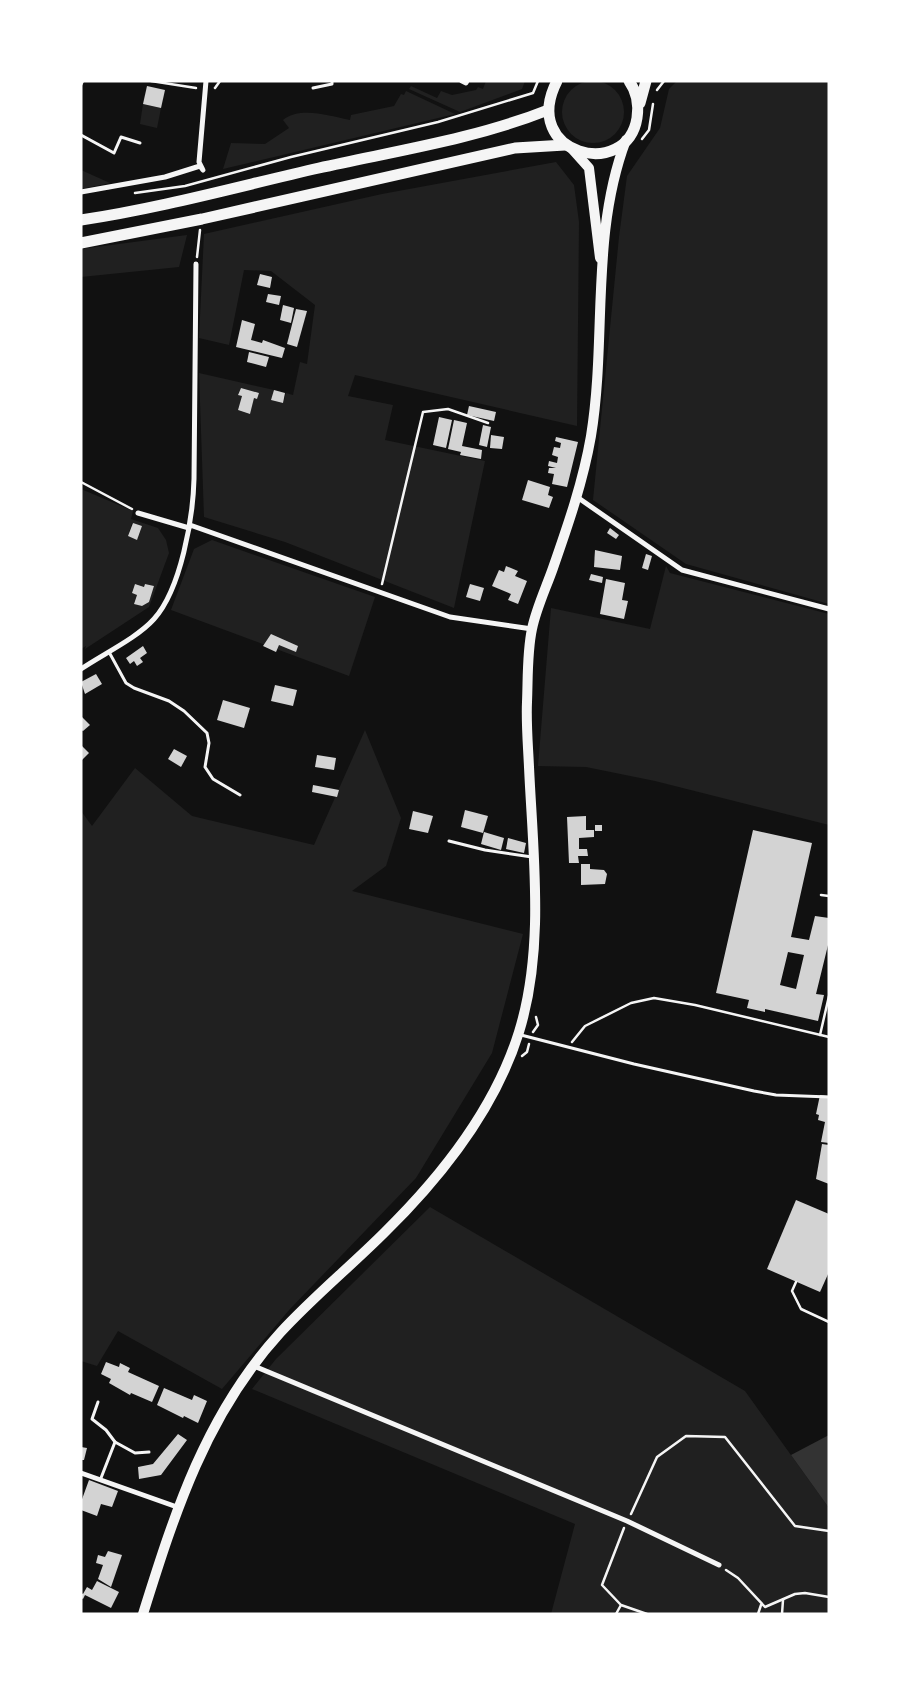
<svg xmlns="http://www.w3.org/2000/svg" width="910" height="1695" viewBox="0 0 910 1695" font-family="'Sofia Sans Condensed',sans-serif">
<style>
.green{fill:#202020;fill-rule:evenodd}
.water{fill:#333}
.building{fill:#d3d3d3;fill-rule:evenodd}
.lines{fill:none;stroke-linecap:round;stroke-linejoin:round}
.path{stroke:#f5f5f5;stroke-width:2.5}
.service{stroke:#f5f5f5;stroke-width:3}
.minor{stroke:#f5f5f5;stroke-width:5}
.secondary{stroke:#f5f5f5;stroke-width:10}
.primary{stroke:#f5f5f5;stroke-width:11}
</style>
<rect width="100%" height="100%" fill="#111"/>
<g class="green">
<path d="M486 81H525L522 89 460 112 409 89 411 86 437 98 441 91 452 95 476 90 478 87 483 89Z"/>
<path d="M677 81H829V604L686 564 593 500 619 237 627 176 660 128 669 89Z"/>
<circle cx="593" cy="112" r="31"/>
<path d="M406 91 455 114 223 169 231 143 265 144 289 128 283 120C301 106 329 116 350 120L351 115 394 106 401 94 404 95Z"/>
<path d="M143 104 161 108 157 128 140 124Z"/>
<path d="M556 162 574 185 579 222 577 426 355 375 348 396 393 405 385 440 485 461 454 608 285 542 204 517 199 373 274 390 272 400 283 403 286 393 293 395 300 362 307 364 315 305 271 271 244 270 229 345 199 338 204 234 382 194ZM241 388 259 393 257 399 254 398 250 414 238 410 242 396 238 394Z"/>
<path d="M81 170 110 183 81 189Z"/>
<path d="M187 235 179 267 81 277V249Z"/>
<path d="M81 489 133 511 131 519 158 528 166 540 169 553 149 607 85 649 86 646 81 649ZM132 523 142 526 137 540 128 536ZM135 584 144 587 145 584 154 586 149 602 142 606 134 603 137 595 132 593Z"/>
<path d="M212 540 375 597 349 676 171 610 194 549Z"/>
<path d="M666 566 670 573 829 614V825L655 781 586 767 538 766 551 608 650 629Z"/>
<path d="M365 730 401 818 386 866 352 891 523 934 492 1053 416 1178 290 1309 222 1389 118 1331 97 1366 81 1361V811L92 826 135 768 192 816 314 845Z"/>
<path d="M430 1207 745 1391 829 1508V1614H551L575 1524 252 1389 276 1359Z"/>
</g>
<path class="water" d="M829 1435V1508L791 1455Z"/>
<g class="building">
<path d="M147 86 165 90 161 108 143 104Z"/>
<path d="M260 274 272 277 270 288 257 285Z"/>
<path d="M268 294 281 296 279 305 266 302Z"/>
<path d="M283 305 294 308 291 323 280 320Z"/>
<path d="M296 309 307 311 297 347 287 344Z"/>
<path d="M242 320 255 324 251 340 262 343 263 340 285 348 282 358 236 347Z"/>
<path d="M249 352 269 357 266 367 247 362Z"/>
<path d="M241 388 259 393 257 399 254 398 250 414 238 410 242 396 238 395Z"/>
<path d="M274 390 285 393 283 403 271 400Z"/>
<path d="M469 406 496 412 494 421 467 415Z"/>
<path d="M439 417 452 420 446 448 433 445Z"/>
<path d="M454 420 467 423 462 446 482 450 481 459 460 455 461 452 448 449Z"/>
<path d="M483 425 491 427 487 447 479 445Z"/>
<path d="M491 435 504 437 502 449 490 448Z"/>
<path d="M556 437 578 442 567 487 552 484 554 474 548 473 549 468H556L548 466 549 461 557 463 558 457 552 455 554 447 560 448 561 443 555 441Z"/>
<path d="M528 480 550 487 548 495 553 497 549 508 522 500Z"/>
<path d="M133 523 142 526 137 540 128 536Z"/>
<path d="M610 528 619 535 616 539 607 533Z"/>
<path d="M595 550 622 556 620 570 594 567Z"/>
<path d="M646 554 652 556 648 570 642 568Z"/>
<path d="M506 566 518 571 515 576 527 581 518 604 508 600 511 594 492 586 499 570 504 572Z"/>
<path d="M591 574 603 577 602 583 589 580Z"/>
<path d="M606 579 625 583 622 600 628 601 624 619 600 614Z"/>
<path d="M135 584 144 587 145 584 154 586 149 602 142 606 134 604 137 595 132 593Z"/>
<path d="M470 584 484 588 480 601 466 597Z"/>
<path d="M271 634 298 646 296 652 279 645 276 652 263 646Z"/>
<path d="M143 646 147 653 140 658 143 662 137 666 134 661 130 664 126 658Z"/>
<path d="M96 674 102 684 85 694 81 682Z"/>
<path d="M275 685 297 690 293 706 271 701Z"/>
<path d="M223 700 250 708 244 728 217 720Z"/>
<path d="M81 716 90 725 83 731 81 730Z"/>
<path d="M81 745 89 753 81 761Z"/>
<path d="M174 749 187 756 181 767 168 759Z"/>
<path d="M317 755 336 758 334 770 315 767Z"/>
<path d="M313 785 339 790 337 797 312 792Z"/>
<path d="M465 810 488 816 483 833 461 827Z"/>
<path d="M413 811 433 816 428 833 409 829Z"/>
<path d="M586 816V830H594V837L579 838V849H587L588 856H578L579 863H569L567 817Z"/>
<rect x="595" y="825" width="7" height="6"/>
<path d="M753 830 812 843 791 937 809 940 815 916 829 918V941L816 994 824 995 818 1021 765 1009V1012L747 1008 749 1000 716 993ZM788 952 804 955 796 989 780 985Z"/>
<path d="M484 832 504 838 501 850 481 844Z"/>
<path d="M508 838 526 843 524 853 506 849Z"/>
<path d="M581 864H590V869L604 870 607 874 605 884 581 885Z"/>
<path d="M820 1095 829 1096V1143L821 1142 825 1122 818 1120 819 1115 816 1114Z"/>
<path d="M822 1144 829 1145V1184L816 1179Z"/>
<path d="M796 1200 829 1214V1272L820 1292 767 1269Z"/>
<path d="M106 1362 119 1367 120 1363 130 1368 128 1372 159 1386 152 1402 131 1393 130 1395 109 1383 111 1379 101 1374Z"/>
<path d="M164 1388 192 1400 194 1395 207 1401 198 1423 184 1416 183 1418 157 1405Z"/>
<path d="M178 1434 187 1440 161 1475 139 1479 138 1467 153 1464Z"/>
<path d="M81 1447 87 1448 84 1460H81Z"/>
<path d="M89 1480 118 1491 112 1507 101 1504 97 1516 81 1510V1502Z"/>
<path d="M108 1551 122 1555 111 1587 98 1579 103 1565 96 1563 98 1555 105 1557Z"/>
<path d="M97 1581 119 1592 111 1608 85 1595 83 1599 81 1598V1593L83 1594 87 1587 92 1590Z"/>
</g>
<g class="lines">
<g class="path">
<path d="M151 81 196 88"/>
<path d="M81 85 83 81"/>
<path d="M215 88 220 81"/>
<path d="M657 90 664 81"/>
<path d="M642 139 649 130 653 104"/>
<path d="M135 193 185 186 291 157 438 122 533 93 538 81"/>
<path d="M197 257 200 230"/>
<path d="M81 482 132 509"/>
<path d="M382 584 423 412 448 409 488 423"/>
<path d="M821 895 829 896"/>
<path d="M533 1032 538 1025 536 1017"/>
<path d="M820 1035 829 996"/>
<path d="M572 1042 585 1026 631 1003 654 998 695 1005 829 1037"/>
<path d="M522 1056 527 1052 529 1044"/>
<path d="M796 1282 792 1291 801 1309 829 1322"/>
<path d="M631 1514 657 1457 686 1436 725 1437 795 1526 829 1531"/>
<path d="M624 1528 602 1585 621 1605 647 1614"/>
<path d="M726 1570 738 1578 765 1607 795 1594 805 1593 829 1597"/>
<path d="M616 1614 621 1605"/>
<path d="M758 1614 761 1605"/>
<path d="M782 1614 783 1600"/>
</g>
<g class="service">
<path d="M313 88 332 84V81"/>
<path d="M81 135 114 153 121 137 140 143"/>
<path d="M109 652 126 683 134 688 169 701 184 711 207 733 209 743 205 767 213 779 240 795"/>
<path d="M449 841 485 850 532 857"/>
<path d="M521 1035 634 1064 754 1091 776 1095 829 1097"/>
<path d="M98 1402 92 1419 106 1430 115 1442"/>
<path d="M101 1478 115 1442 135 1453 149 1452"/>
</g>
<g class="minor">
<path d="M462 81 466 83 467 81"/>
<path d="M200 166 203 170 199 162 206 81"/>
<path d="M81 192 165 177 200 166"/>
<path d="M577 497 682 570 829 609"/>
<path d="M138 513 189 528"/>
<path d="M190 525 450 617 532 629"/>
<path d="M81 669C103 654 137 638 154 619 181 589 193 518 194 479L196 264"/>
<path d="M254 1366 627 1521 719 1565"/>
<path d="M81 1473 177 1507"/>
</g>
<g class="secondary">
<path d="M572 149 589 168 600 258"/>
<path d="M143 1614C175 1512 206 1414 280 1333 313 1297 351 1266 385 1232 442 1176 495 1109 519 1032 545 948 533 854 529 767 528 745 526 723 527 702 528 679 527 652 532 629 536 609 546 588 553 568 568 525 583 482 591 436 607 338 590 235 626 140"/>
</g>
<g class="primary">
<path d="M557 81C519 155 627 181 637 118 639 105 637 92 629 81"/>
<path d="M640 103 646 81"/>
<path d="M81 220C161 208 240 186 319 168 395 151 475 139 548 110"/>
<path d="M81 243 202 219 515 148 565 145"/>
</g>
</g>
<rect width="910" height="1695" fill="none" stroke="#ffffff" stroke-width="165"/>
</svg>
